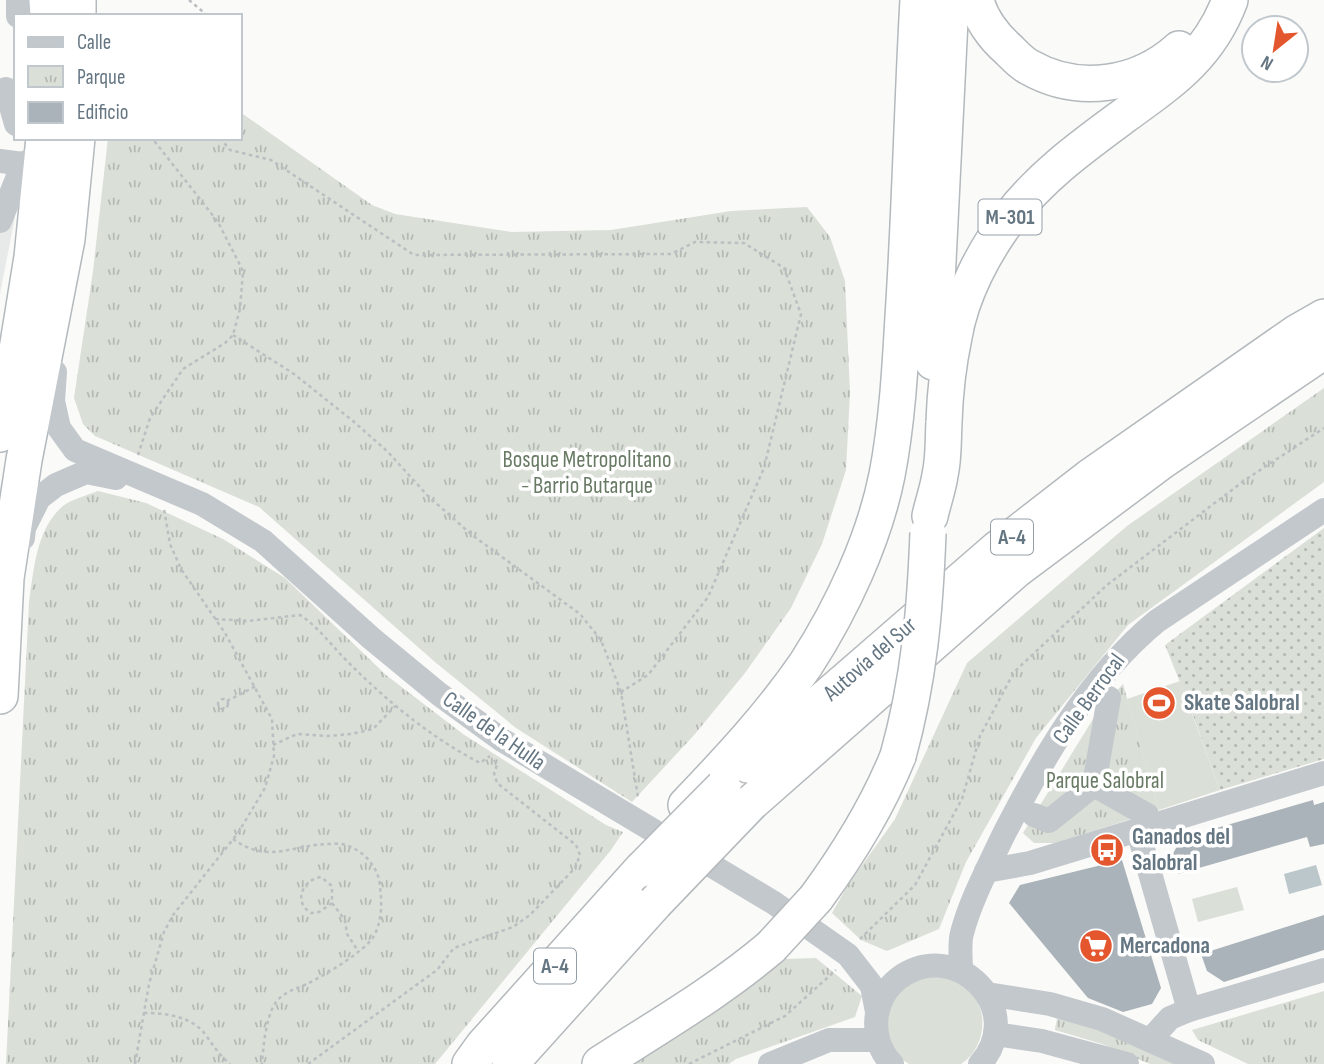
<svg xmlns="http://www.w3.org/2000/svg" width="1324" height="1064" viewBox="0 0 1324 1064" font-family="'Sofia Sans Condensed',sans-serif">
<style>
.built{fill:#e8e9e9}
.grass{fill:url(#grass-dots)}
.park{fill:url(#park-tufts)}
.garden{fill:#dadfd7}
.water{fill:#bbc7cb}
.building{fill:#aab3b9}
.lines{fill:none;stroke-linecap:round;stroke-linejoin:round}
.highway-casing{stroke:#b4b9bd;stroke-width:38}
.path{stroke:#bbbfc2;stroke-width:2.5;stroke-dasharray:3.5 3.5;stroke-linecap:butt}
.minor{stroke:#c3c8cc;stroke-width:24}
.highway{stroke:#fff;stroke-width:35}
.highway-bridge-casing{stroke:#b4b9bd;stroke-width:38;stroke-linecap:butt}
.highway-bridge{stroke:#fff;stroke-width:35}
.labels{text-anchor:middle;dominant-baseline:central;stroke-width:7;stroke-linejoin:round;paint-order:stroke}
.shield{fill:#fff;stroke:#939fa8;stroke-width:2}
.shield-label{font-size:21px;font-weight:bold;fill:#657683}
.park-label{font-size:23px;fill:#687a64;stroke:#fff}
.street-label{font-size:23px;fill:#657683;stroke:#fff}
.poi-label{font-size:23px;font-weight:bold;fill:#657683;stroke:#fff;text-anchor:start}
</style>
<defs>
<pattern id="grass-dots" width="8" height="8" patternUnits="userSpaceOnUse" patternTransform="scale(1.75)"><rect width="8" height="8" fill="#dadfd7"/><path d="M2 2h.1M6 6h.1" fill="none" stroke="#b4b9b4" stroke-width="1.8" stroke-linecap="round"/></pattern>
<pattern id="park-tufts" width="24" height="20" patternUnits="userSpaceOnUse" patternTransform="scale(1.75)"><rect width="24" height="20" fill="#dadfd7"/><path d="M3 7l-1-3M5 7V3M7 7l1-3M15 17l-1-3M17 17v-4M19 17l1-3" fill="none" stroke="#b4b9b4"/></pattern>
</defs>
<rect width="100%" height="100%" fill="#fafaf8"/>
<path class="built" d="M0 205 15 217 0 294Z"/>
<path class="grass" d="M1324 528V759L1220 790 1190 707 1165 645Z"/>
<g class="park">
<path d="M240 112 372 205 395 214 512 232 611 230 731 211 807 207 830 237 845 281 850 393 846 470 822 544 791 608 745 673 695 734 632 802 516 728 435 662 259 507 95 436 83 424 74 398 93 271 108 138H240Z"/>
<path d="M1324 388V482L1128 625 1036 738 966 862 939 929 887 951 861 940 832 913 848 885 895 819 967 663 1127 526Z"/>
<path d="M98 491 146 503 223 539 285 578 386 675 463 734 606 825 623 832 611 850 435 1064H6L29 602C34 569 36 529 63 506 72 499 88 495 98 491Z"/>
<path d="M1123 684 1159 810 1056 843H1034L1023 833 1098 711Z"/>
<path d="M816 958 862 996 855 1017 736 1059 729 1064H634L785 959Z"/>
<path d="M1324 991V1064H1248L1198 1040 1192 1030Z"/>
<path d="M1059 1007 1189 1064H1150L1102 1044 1055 1030Z"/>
</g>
<g class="garden">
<path d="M1180 681 1220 790 1159 810 1127 699Z"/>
<path d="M1237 887 1244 910 1198 922 1192 899Z"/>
<path d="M928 976C938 978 952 978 961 983 990 1001 989 1046 961 1064H909C884 1050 879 1012 899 992 905 985 919 980 928 976Z"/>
</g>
<path class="water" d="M1316 865 1322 885 1289 894 1284 874Z"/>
<g class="building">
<path d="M1313 800 1314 805 1324 802V844L1310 847 1307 837 1178 874 1172 855 1182 838Z"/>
<path d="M1122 860 1161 988 1152 1004 1123 1012 1088 998 1009 903 1020 885Z"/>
<path d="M1324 915V950L1224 982 1207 971 1201 954Z"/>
</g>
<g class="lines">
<g class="highway-casing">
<g id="highway">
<path d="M47 0 48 16"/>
<path d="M78 0V16"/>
<path d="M976 0C980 18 994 37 1008 49 1014 55 1021 63 1029 67 1078 95 1138 86 1179 49"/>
<path d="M933 362 951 0"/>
<path d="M0 434 15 362 32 257 44 138"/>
<path d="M930 516C933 502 938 489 940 475 944 458 943 439 944 422 945 393 948 365 954 337 961 295 984 251 1010 217 1041 176 1083 146 1125 115 1172 81 1209 56 1230 0"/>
<path d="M0 696 6 578 24 460 67 239 77 138"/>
<path d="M748 765 997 549 1091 476 1296 333 1324 317"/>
<path d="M751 803 1016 570 1162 461 1324 351"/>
<path d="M686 805C729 760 771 715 806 664 842 608 874 540 887 475 897 423 900 370 903 317 910 212 912 106 918 0"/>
<path d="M816 898C849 853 877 808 898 756"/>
<path d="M470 1064 483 1046 642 869"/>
<path d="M510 1064 655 903"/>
<path d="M600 1064C659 1026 718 992 771 947"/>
</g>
</g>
<g class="path">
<path d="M189 0 208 16"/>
<path d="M220 138 230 150 271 160 414 255 671 254 695 242 744 243 784 268 801 314 764 468 708 597 648 675 621 692 638 797"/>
<path d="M233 335 294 374 353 421 388 452 428 496 472 535 580 614 601 640 621 692"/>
<path d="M138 455 150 418 183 369 225 343 233 335 240 309 243 271 218 222 152 138"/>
<path d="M215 619 248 621 300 615C320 628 333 648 350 664 388 702 432 738 480 763L490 756"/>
<circle cx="223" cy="704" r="5"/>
<path d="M227 701 256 686"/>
<path d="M273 745 297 734 328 736 351 734 373 729 395 706"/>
<path d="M233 839C269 865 292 844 330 844 335 844 341 843 346 845 364 851 379 867 380 887 382 903 382 919 375 934 368 950 323 976 307 984 295 989 284 992 276 1002 266 1016 263 1048 262 1064"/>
<path d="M332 903 319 912 311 913C293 902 302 880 321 877L332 886V903L345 920 347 934 358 951"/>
<path d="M860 939 915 885 962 799 980 736 1014 672 1107 585 1245 480 1324 428"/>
<path d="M144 1013C165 1013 191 1016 205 1034 213 1045 219 1055 230 1064"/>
<path d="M135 1064 149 984 164 932 173 915 238 833 265 788 274 756 272 719 225 633 181 569 170 544 164 509"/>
<path d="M308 1064 437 970 454 948 513 927 530 915 575 868 580 855 576 845 497 783 494 773 497 765 494 760"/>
<path d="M689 1064 785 1016 836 970"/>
</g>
<g class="minor">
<path d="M18 0V16"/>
<path d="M6 89 16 124"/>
<path d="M0 161 23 164"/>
<path d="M0 221 23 164 43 154"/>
<path d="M55 372 53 401 59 428 75 450 202 504 263 541 371 638 439 694 502 740 774 903 848 955 872 986 877 1012"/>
<path d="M23 538 24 528 39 498 56 485 86 472 116 478"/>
<path d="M1094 785 1109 698"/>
<path d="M1034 815 1049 821 1094 785 1147 815"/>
<path d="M1138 831 1189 1010"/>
<path d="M986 871 1030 863 1324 773"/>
<path d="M961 970C961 959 959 944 962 933 970 902 987 870 1001 840 1041 761 1088 678 1157 621L1324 510"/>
<path d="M987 994 1050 1004 1102 1019 1203 1064"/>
<path d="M995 1034 1042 1041 1127 1064"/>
<path d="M1150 1040 1170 1018 1189 1010 1324 970"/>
<path d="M770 1064 829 1040H878"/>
<path d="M892 1064C879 1051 874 1032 877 1014 879 1001 887 987 899 978 957 936 1028 1010 980 1064"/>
</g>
<use href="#highway" class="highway"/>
<g class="highway-bridge-casing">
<g id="highway-bridge">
<path d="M898 756C919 680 925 612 928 533"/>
<path d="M642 869 723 787"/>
<path d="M655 903 751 803"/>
<path d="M771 947 816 898"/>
</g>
</g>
<use href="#highway-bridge" class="highway-bridge"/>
</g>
<defs>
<g id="stadium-disc" transform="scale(1.75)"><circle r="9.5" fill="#e4572e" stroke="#fff"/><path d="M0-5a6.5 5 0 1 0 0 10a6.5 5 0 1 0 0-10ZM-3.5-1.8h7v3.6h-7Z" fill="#fff"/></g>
<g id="bus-disc" transform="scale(1.75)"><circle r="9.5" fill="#e4572e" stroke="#fff"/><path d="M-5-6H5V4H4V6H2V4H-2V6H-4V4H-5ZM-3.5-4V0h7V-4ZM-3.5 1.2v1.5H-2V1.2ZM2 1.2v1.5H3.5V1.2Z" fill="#fff"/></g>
<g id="supermarket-disc" transform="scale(1.75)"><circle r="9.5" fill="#e4572e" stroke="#fff"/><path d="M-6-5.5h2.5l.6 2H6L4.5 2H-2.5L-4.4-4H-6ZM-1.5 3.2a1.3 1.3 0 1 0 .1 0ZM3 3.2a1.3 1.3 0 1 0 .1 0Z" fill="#fff"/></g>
</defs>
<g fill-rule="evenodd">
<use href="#stadium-disc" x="1159" y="703"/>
<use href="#bus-disc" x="1107" y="850"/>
<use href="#supermarket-disc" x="1096" y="946"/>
</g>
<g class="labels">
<g class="shield">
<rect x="978.5" y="199.5" width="63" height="35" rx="5"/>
<rect x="991" y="519.5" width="42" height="35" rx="5"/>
<rect x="534" y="948.5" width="42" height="35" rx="5"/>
</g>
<g class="shield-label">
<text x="1010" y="217">M-301</text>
<text x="1012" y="537">A-4</text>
<text x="555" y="966">A-4</text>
</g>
<g class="park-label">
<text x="587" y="460">Bosque Metropolitano<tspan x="587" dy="26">- Barrio Butarque</tspan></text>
<text x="1105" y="781">Parque Salobral</text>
</g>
<g class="street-label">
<text transform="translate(870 659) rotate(-41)">Autovía del Sur</text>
<text transform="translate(1089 699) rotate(-54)">Calle Berrocal</text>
<text transform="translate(494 731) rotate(35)">Calle de la Hulla</text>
</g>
<g class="poi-label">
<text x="1184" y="703">Skate Salobral</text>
<text x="1132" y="837">Ganados del<tspan x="1132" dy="26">Salobral</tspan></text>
<text x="1120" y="946">Mercadona</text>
</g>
</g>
<rect x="14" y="14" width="228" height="126" fill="#ffffff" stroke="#c1c8cd" stroke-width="2"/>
<rect x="28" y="37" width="35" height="10" fill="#c3c8cc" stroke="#c1c8cd" stroke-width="2"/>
<text x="77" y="49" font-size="21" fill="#657683">Calle</text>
<rect x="28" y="66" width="35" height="21" fill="url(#park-tufts)" stroke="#c1c8cd" stroke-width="2"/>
<text x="77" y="84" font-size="21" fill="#657683">Parque</text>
<rect x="28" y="102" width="35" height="21" fill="#aab3b9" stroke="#c1c8cd" stroke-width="2"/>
<text x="77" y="119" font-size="21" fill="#657683">Edificio</text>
<g transform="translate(1275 49) rotate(210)"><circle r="33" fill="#ffffff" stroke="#c1c8cd" stroke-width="2"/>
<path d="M0-5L12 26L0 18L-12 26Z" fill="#e4572e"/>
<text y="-10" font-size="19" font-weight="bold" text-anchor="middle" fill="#657683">N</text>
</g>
</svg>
